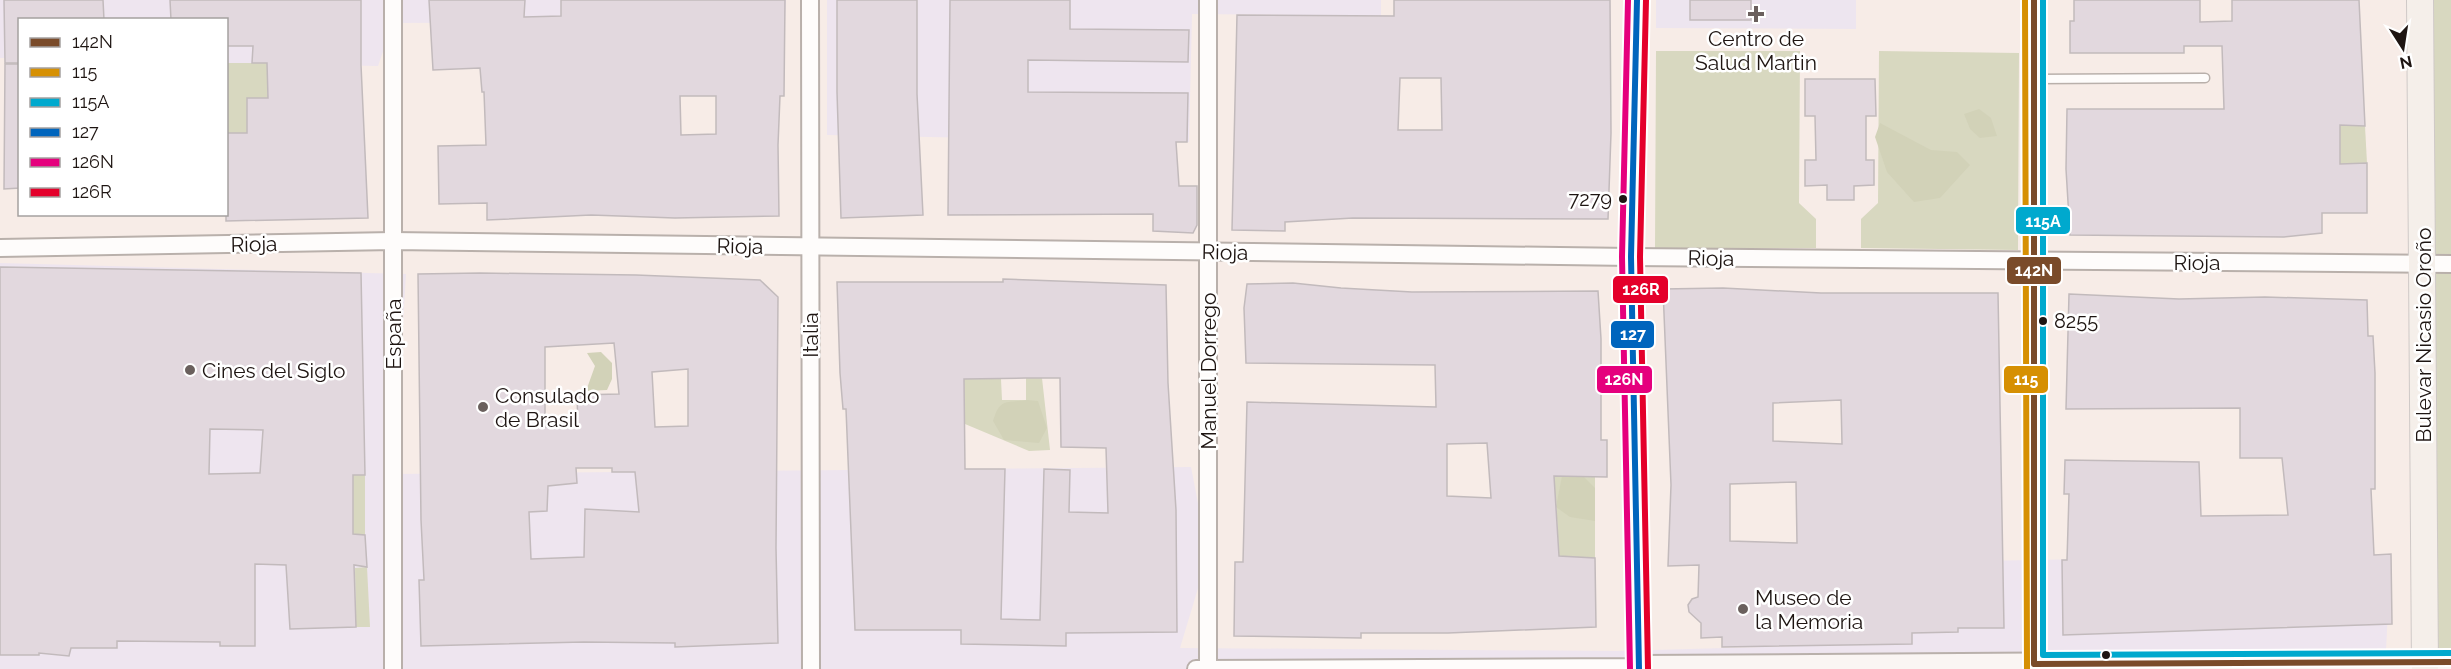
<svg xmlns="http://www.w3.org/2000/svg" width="2451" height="669" viewBox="0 0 2451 669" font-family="Raleway,sans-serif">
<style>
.commercial{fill:#eee5ef}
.medical{fill:#ede5ef}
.green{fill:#d8d8c0}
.forest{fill:#d2d2b8}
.building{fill:#e2d8de;stroke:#c2babc;stroke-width:1.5;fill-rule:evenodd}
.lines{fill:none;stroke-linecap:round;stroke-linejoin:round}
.lane-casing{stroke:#b9b0ab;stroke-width:11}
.street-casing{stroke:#b9b0ab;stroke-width:20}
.secondary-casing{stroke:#b9b0ab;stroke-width:26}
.primary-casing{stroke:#cfc9c7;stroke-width:28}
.lane{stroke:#fefcfb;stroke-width:8}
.street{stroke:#fefcfb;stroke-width:16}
.secondary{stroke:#faf5f3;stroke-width:22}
.primary{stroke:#f5efea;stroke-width:26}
.bus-1-casing{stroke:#fff;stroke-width:10}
.bus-2-casing{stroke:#fff;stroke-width:10}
.bus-3-casing{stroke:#fff;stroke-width:10}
.bus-4-casing{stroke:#fff;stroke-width:10}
.bus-5-casing{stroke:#fff;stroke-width:10}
.bus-6-casing{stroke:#fff;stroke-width:10}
.bus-1{stroke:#7a4b2a;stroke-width:6}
.bus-2{stroke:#d69003;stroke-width:6}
.bus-3{stroke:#00a9ce;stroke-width:6}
.bus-4{stroke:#0065bd;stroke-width:6}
.bus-5{stroke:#e5007d;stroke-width:6}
.bus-6{stroke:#e4002b;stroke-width:6}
.poi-dot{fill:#6a605d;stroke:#fff;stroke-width:2}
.bus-dot{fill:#1e1512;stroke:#fff;stroke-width:2}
.labels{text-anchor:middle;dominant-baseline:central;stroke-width:5;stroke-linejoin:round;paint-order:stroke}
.bus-label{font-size:20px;fill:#1e1512;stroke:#fff;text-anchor:end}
.poi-label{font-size:21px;fill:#1e1512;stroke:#fff;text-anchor:start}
.street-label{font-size:21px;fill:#1e1512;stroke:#fff}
.line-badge{stroke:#fff;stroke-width:2}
.badge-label{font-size:16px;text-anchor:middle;font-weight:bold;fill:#fff}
</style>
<rect width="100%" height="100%" fill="#f7ece7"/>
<g class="commercial">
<path d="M0 0H786L785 21 393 23 378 66 227 63 226 20H20L19 58H0Z"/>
<path d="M827 0H1381V16L1192 14 1189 142 827 135Z"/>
<path d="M0 263 406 274 394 474 1191 467 1208 555 1180 648 1617 651 1797 646V564L2391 554 2385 669H0Z"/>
</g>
<path class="medical" d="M1656 0H1856V29L1656 28Z"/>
<g class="green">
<path d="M2420 0H2451V669H2425Z"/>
<path d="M1656 51H1800L1799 203 1816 219V248H1655Z"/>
<path d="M1879 51 2019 53 2018 250 1861 248V219L1878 203Z"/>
<path d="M227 63H267L268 98H247V133H227Z"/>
<path d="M2340 125 2365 126 2367 163 2340 164Z"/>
<path d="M1026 378H1042L1050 450 1029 451 965 424V402L919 403 961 379H1001L1002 400H1026Z"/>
<path d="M353 474 365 475V535L353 534Z"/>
<path d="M1489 474 1595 476V558L1559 556 1556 499 1492 498Z"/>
<path d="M367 567 370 627H356L355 568Z"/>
</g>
<g class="forest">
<path d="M1979 109 1991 118 1997 136 1980 138 1970 129 1964 114Z"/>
<path d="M1880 123 1931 150 1957 152 1970 165 1940 198 1914 202 1887 172 1875 137Z"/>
<path d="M601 352 612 363V379L607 390 586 391 595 366 587 353Z"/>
<path d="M1027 400 1038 401 1047 428 1039 443 1004 440 993 421C1000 398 1005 403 1027 400Z"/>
<path d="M1562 476H1583L1595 488V521L1570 517 1556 507Z"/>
</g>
<g class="building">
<path d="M4 0H103L104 20H20V63H5Z"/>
<path d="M170 0H361V65L368 218 226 221V133H247V98H268L267 63H252L253 46H226V20H171Z"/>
<path d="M429 0H525L524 17 561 16V0H785L784 96H780L778 145 779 216 675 218 591 215 487 220V203L439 204 438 146 486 145 484 92H482L480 68 433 70ZM680 96H716V134L681 135Z"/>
<path d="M837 0H917V94L923 215 841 218 837 92Z"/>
<path d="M950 0H1070V29L1189 30 1188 62 1028 60V92L1188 93 1187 142H1176L1179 186H1197V225L1193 233 1153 231V214L948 215Z"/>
<path d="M1394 0H1610L1611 133 1608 219 1353 218 1285 222V231L1232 230 1237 15 1394 16ZM1400 78H1441L1442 130H1398Z"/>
<rect x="1690" y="0" width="61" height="20"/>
<path d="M2074 0H2200V22L2232 21V0H2359L2365 126 2340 125V164L2367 163V213H2322V233L2284 237 2070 235 2066 169 2067 109H2224L2222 46H2184V53H2070V21H2074Z"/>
<path d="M5 64H20V188L4 189Z"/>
<path d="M1805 79H1875L1876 116H1866V160H1874V185L1854 186V200H1827V185L1805 186V160H1816L1815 116H1805Z"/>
<path d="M0 267 361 273 365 475H353V534L365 535 367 567 354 565 356 627 290 629 286 565 255 564V646H220V642L117 641V648H71L69 656 39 653V655H0ZM210 429 263 430 260 473 209 474Z"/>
<path d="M480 273 636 275 760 280 778 297 776 548 778 643 675 647V643L584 642 421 646 419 580H424L421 520 418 274ZM614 343 619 394 577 395 578 428 545 427V347ZM688 369V426L655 427 652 372ZM576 468H612V472H635L639 512 585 509 584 557 531 559 529 512 547 511 548 486 577 483Z"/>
<path d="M1003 279 1166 285 1168 383 1176 510 1177 632 1066 633V646L961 644V630H855L846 409H843L840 373 837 282H1003ZM1026 378H1060L1061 447 1106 448 1108 513 1069 512 1070 470 1044 469 1040 620 1001 619 1005 469H965L964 379Z"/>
<path d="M1293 283 1341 288 1412 292 1598 291 1601 339V440H1607V477L1554 476 1559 556 1595 558 1596 627 1448 633H1361V638L1234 636 1235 562H1243L1247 402 1436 407 1435 365 1246 363 1244 308 1247 284ZM1487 443 1491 498 1447 496V444Z"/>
<path d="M1723 288 1821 293H1998L2004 628H1958V632L1912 633V644L1722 647V637L1701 638V623L1689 612 1688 605 1692 599 1698 597 1699 565 1668 566 1671 485 1663 289ZM1841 400 1842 444 1773 441V403ZM1796 482 1797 543 1730 541V484Z"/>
<path d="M2069 294 2179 299 2265 297 2367 300 2368 336H2373L2375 373V489H2371L2374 555 2391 554 2392 624 2063 635 2062 560H2067L2069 494H2064L2065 460 2199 462 2201 516 2288 515 2282 458H2240V408L2066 409Z"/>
</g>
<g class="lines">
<g class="lane-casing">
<path id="lane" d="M2034 79 2205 78"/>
</g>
<g class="street-casing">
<g id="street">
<path d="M393 0V669"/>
<path d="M810 0 811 669"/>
<path d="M1208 0V669"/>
<path d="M2034 0V669"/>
<path d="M0 248 393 241 1631 257 2451 264"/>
<path d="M1196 669 1639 667 1631 257 1637 0"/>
</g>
</g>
<g class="secondary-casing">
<path id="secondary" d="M1639 669V667L2451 662"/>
</g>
<g class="primary-casing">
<path id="primary" d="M2420 0 2425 669"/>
</g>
<use href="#lane" class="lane"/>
<use href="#street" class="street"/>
<use href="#secondary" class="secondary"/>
<use href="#primary" class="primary"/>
<g class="bus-1-casing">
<path id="bus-1" d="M2034 0V664L2451 662"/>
</g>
<g class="bus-2-casing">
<path id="bus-2" d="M2025 0 2027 669"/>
</g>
<g class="bus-3-casing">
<path id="bus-3" d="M2043 0V655L2451 653"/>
</g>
<g class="bus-4-casing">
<path id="bus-4" d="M1637 0 1631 257 1639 669"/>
</g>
<g class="bus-5-casing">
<path id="bus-5" d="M1628 0 1622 257 1630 669"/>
</g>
<g class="bus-6-casing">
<path id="bus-6" d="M1646 0 1640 257 1648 669"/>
</g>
<use href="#bus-1" class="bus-1"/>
<use href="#bus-2" class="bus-2"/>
<use href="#bus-3" class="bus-3"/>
<use href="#bus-4" class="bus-4"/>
<use href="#bus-5" class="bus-5"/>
<use href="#bus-6" class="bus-6"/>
</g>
<g class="poi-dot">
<path d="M1753 5h6v6h6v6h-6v6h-6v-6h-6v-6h6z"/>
<circle cx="190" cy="370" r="6"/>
<circle cx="483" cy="407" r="6"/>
<circle cx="1743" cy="609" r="6"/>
</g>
<g class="bus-dot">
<circle cx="1623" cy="199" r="5"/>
<circle cx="2043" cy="321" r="5"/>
<circle cx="2106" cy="655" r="5"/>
</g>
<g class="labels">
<g class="bus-label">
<text x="1612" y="199">7279</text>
<text x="2054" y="321" text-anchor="start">8255</text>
</g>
<g class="poi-label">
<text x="1756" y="38" text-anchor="middle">Centro de<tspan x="1756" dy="24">Salud Martin</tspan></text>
<text x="202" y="370">Cines del Siglo</text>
<text x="495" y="395">Consulado<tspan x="495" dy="24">de Brasil</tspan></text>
<text x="1755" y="597">Museo de<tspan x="1755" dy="24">la Memoria</tspan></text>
</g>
<g class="street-label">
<text transform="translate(254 244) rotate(-1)">Rioja</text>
<text transform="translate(740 246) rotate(1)">Rioja</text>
<text transform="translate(1225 252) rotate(1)">Rioja</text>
<text transform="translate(1711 258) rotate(1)">Rioja</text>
<text x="2197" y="262">Rioja</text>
<text transform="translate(393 334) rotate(-90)">España</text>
<text transform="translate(810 335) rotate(-90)">Italia</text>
<text transform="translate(2423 335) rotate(-90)">Bulevar Nicasio Oroño</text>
<text transform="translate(1208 371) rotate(-90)">Manuel Dorrego</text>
</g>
</g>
<g class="line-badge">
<rect x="2015" y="206" width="56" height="29" rx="6" fill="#00a9ce"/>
<rect x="2006" y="256" width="56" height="29" rx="6" fill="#7a4b2a"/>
<rect x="1612" y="275" width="57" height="29" rx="6" fill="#e4002b"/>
<rect x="1610" y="320" width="45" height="29" rx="6" fill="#0065bd"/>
<rect x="1596" y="365" width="57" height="29" rx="6" fill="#e5007d"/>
<rect x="2003" y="365" width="46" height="29" rx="6" fill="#d69003"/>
</g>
<g class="badge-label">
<text x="2043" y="227">115A</text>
<text x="2034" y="276">142N</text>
<text x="1641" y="295">126R</text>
<text x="1633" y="340">127</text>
<text x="1624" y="385">126N</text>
<text x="2026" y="385">115</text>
</g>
<rect x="18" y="18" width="210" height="198" fill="#ffffff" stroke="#a5a1a0" stroke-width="1.5"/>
<rect x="30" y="38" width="30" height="9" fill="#7a4b2a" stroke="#a5a1a0" stroke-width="1.5"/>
<text x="72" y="48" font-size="18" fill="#1e1512">142N</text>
<rect x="30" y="68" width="30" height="9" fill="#d69003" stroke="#a5a1a0" stroke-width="1.5"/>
<text x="72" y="78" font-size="18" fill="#1e1512">115</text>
<rect x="30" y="98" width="30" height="9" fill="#00a9ce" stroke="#a5a1a0" stroke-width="1.5"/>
<text x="72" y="108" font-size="18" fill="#1e1512">115A</text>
<rect x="30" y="128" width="30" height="9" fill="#0065bd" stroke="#a5a1a0" stroke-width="1.5"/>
<text x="72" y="138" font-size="18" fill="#1e1512">127</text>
<rect x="30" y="158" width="30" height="9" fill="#e5007d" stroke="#a5a1a0" stroke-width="1.5"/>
<text x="72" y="168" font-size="18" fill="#1e1512">126N</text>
<rect x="30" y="188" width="30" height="9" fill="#e4002b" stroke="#a5a1a0" stroke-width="1.5"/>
<text x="72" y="198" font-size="18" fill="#1e1512">126R</text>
<g transform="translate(2403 48) rotate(168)" stroke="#ffffff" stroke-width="4.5" paint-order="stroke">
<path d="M0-4.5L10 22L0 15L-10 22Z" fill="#1e1512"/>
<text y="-9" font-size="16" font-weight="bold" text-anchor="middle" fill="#1e1512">N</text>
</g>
</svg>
